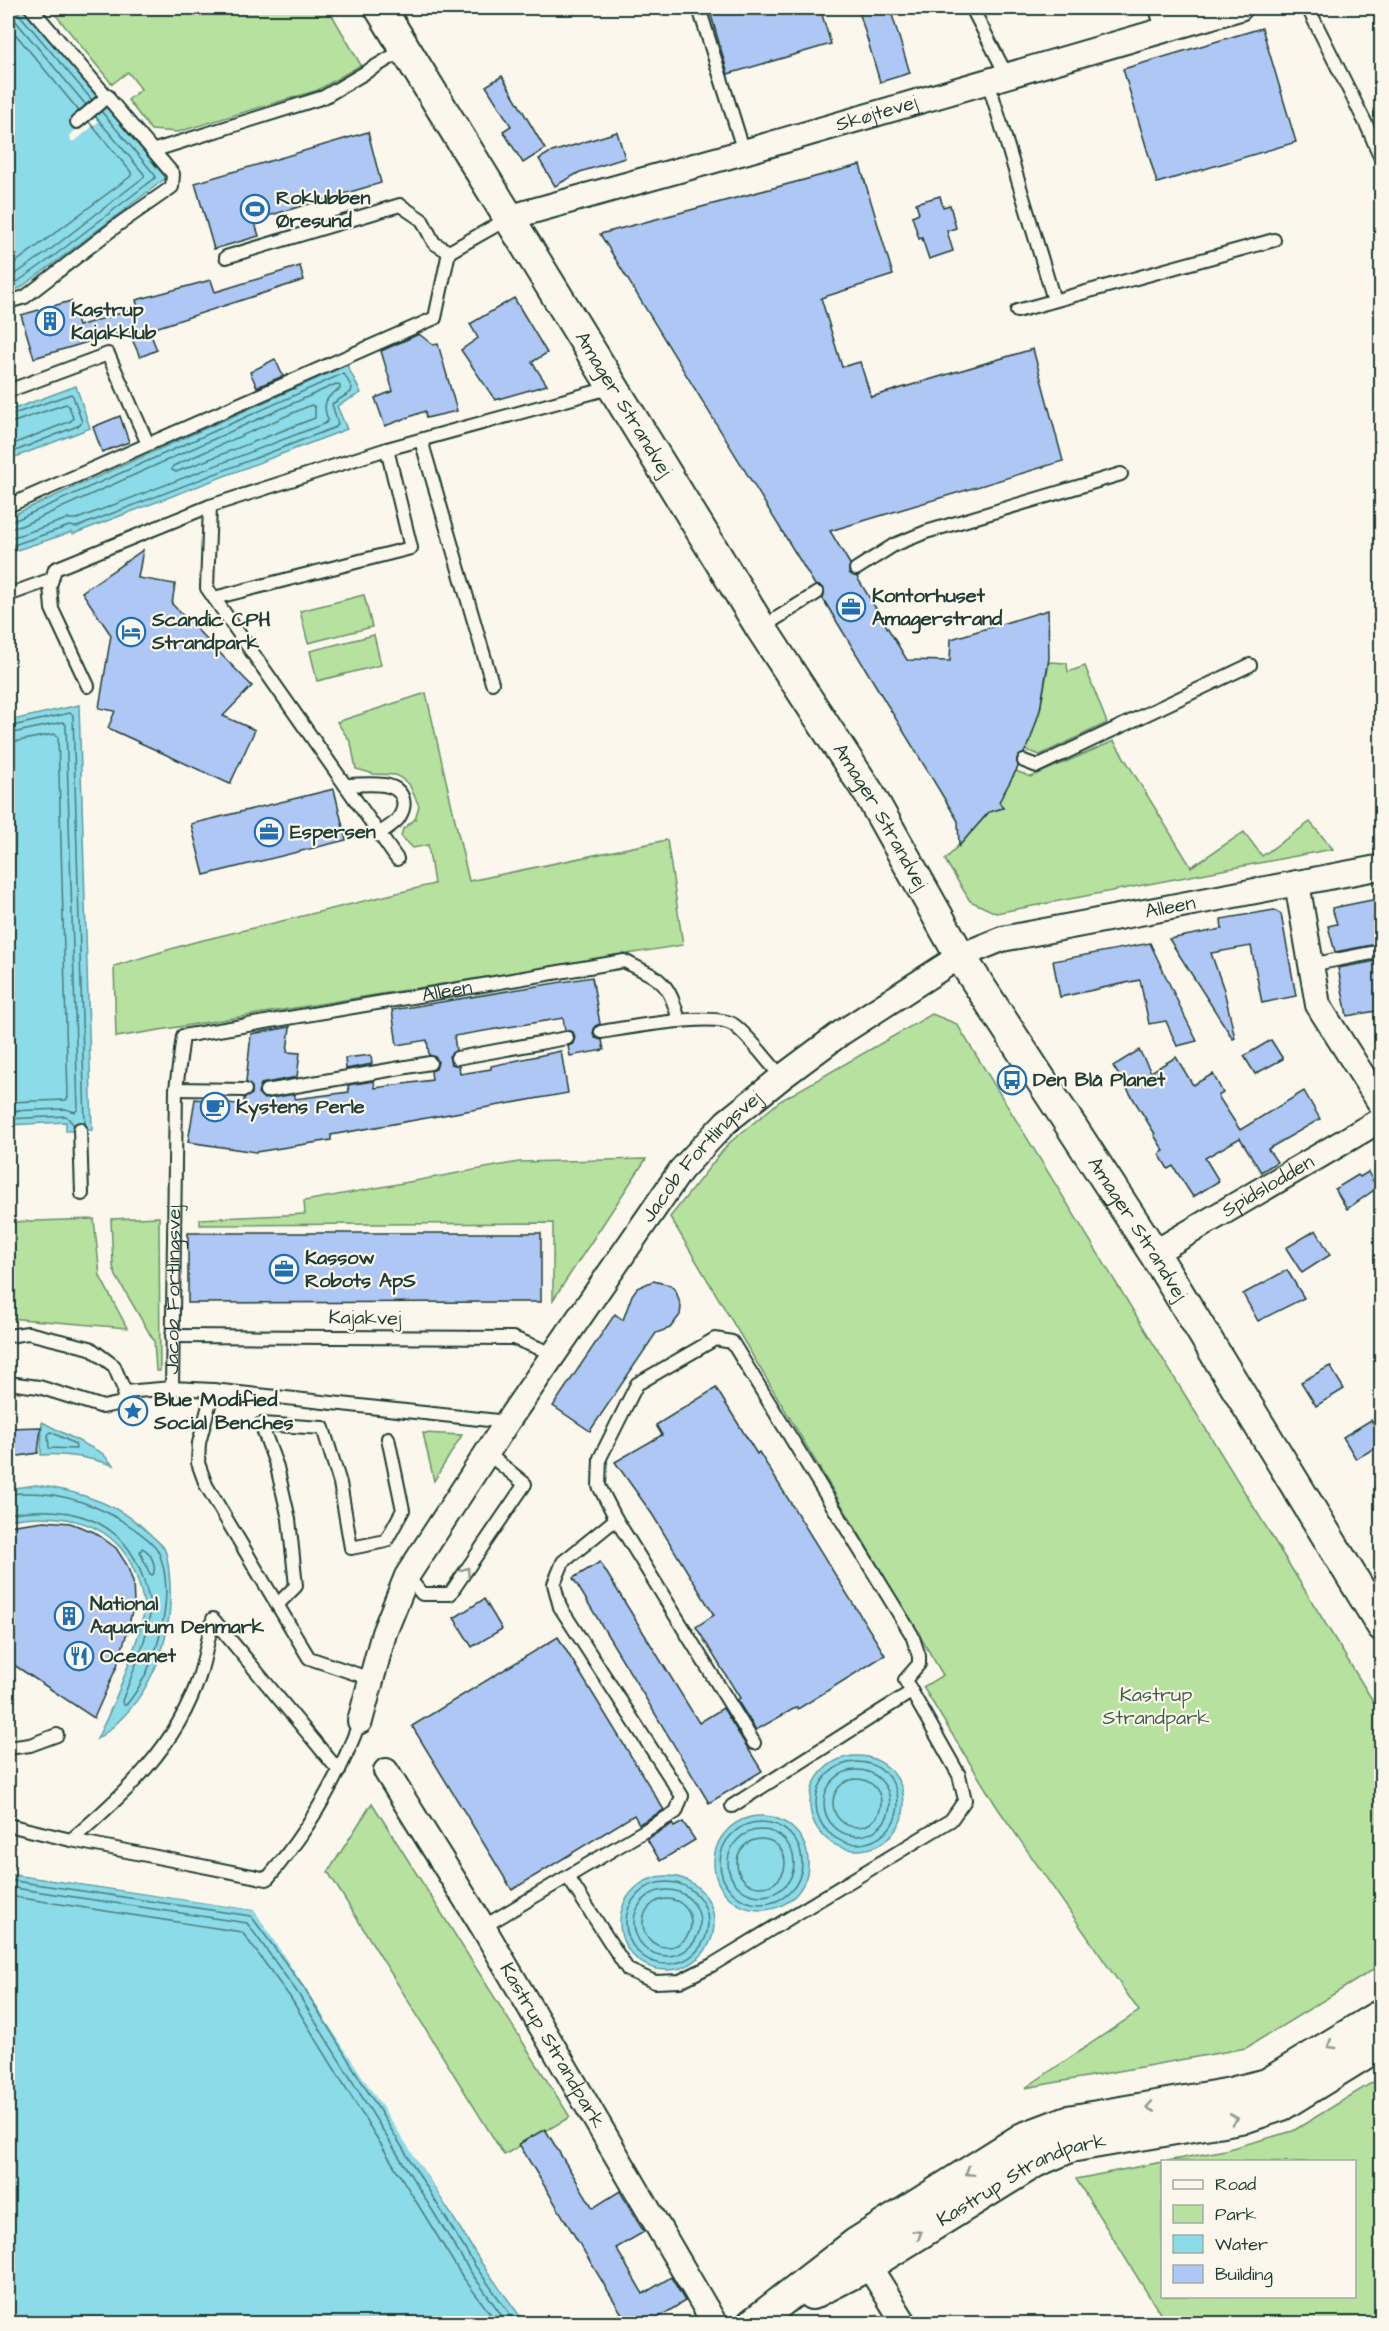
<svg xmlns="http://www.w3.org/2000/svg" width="1389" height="2331" viewBox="0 0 1389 2331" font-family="'Architects Daughter',sans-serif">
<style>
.green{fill:#b6e19f;stroke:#6a8f6a;stroke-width:1.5}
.water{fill:#8cdbe8;stroke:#609ca0;stroke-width:1.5}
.pier{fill:#fbf7ec}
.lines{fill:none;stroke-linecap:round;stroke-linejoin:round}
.shore{stroke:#4b7c7c;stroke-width:1.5}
.building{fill:#aec7f4;stroke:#1f3d34;stroke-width:1.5}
.service-casing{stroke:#1f3d34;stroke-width:16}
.minor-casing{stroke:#1f3d34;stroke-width:28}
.tertiary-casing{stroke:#1f3d34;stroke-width:34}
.service{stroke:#fbf7ec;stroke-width:12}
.minor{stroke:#fbf7ec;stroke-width:24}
.tertiary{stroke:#fbf7ec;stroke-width:30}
.rail-casing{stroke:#1f3d34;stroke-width:7}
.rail{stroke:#fbf7ec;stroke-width:4.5;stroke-dasharray:14;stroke-linecap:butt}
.oneway{stroke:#8d9a90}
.labels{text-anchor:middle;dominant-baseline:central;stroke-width:4.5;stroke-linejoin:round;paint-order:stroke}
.street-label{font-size:20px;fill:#1f3d34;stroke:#fbf7ec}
.poi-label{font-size:20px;font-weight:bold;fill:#1f3d34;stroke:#fbf7ec;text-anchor:start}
.park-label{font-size:20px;fill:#3d5e49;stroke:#fbf7ec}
</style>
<rect width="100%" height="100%" fill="#fbf7ec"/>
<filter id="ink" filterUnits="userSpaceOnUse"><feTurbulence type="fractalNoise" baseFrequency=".0167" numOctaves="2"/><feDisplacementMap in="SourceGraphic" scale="12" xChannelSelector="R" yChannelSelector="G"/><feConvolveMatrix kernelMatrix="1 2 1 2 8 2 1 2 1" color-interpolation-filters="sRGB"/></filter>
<g filter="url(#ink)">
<g class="green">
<path d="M50 8H328L361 65 318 90 178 132 151 130 128 100 141 89 128 72 112 84Z"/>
<path d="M364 595 372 627 308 643 300 611Z"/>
<path d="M374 635 381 665 317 681 310 651Z"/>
<path d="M1049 662 1067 663 1068 672 1085 666 1107 723 1040 755 1025 750 1040 710Z"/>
<path d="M426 693 469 881 667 840 683 945 116 1037 114 966 191 943 434 884 428 845 413 848 401 836 403 829 415 819 419 806 409 784 396 775 374 774 356 769 351 743 337 722Z"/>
<path d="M1114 741 1191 867 1244 832 1262 856 1310 822 1333 849 996 913 970 901 945 860 989 812 1003 808 998 800 1016 771 1031 777Z"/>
<path d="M932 1014 957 1024 1381 1714V1965L1246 2048 1025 2088 1139 2011 997 1807 923 1687 943 1675 670 1217 728 1144 780 1101Z"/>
<path d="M646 1159 553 1300V1223L200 1225V1219L305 1214 304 1201 519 1162Z"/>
<path d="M159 1217 160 1371H156L154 1341 116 1276 113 1266 111 1219Z"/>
<path d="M94 1219 100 1276 127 1328 8 1318V1222Z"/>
<path d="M423 1433 462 1435 434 1481Z"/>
<path d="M372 1803 570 2117 504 2155 328 1872Z"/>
<path d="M1381 2077V2323H1166L1076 2179 1162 2162V2296H1354V2162L1167 2161 1225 2150 1293 2131Z"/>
</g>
<g class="water">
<path d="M8 8H22L166 178 54 263 20 288 8 292Z"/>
<path d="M347 365 361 393 337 406 347 429 73 534 72 532 8 553V517Z"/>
<path d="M76 386 90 428 8 460V411Z"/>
<path d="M79 705 92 1130 66 1131V1122L8 1125V721Z"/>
<path d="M42 1422 102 1453 113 1465C90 1458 66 1453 41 1455Z"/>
<path d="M36 1485C78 1491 121 1504 151 1535 155 1539 161 1544 164 1548 169 1558 169 1574 170 1584 173 1645 148 1704 97 1739 114 1705 127 1672 138 1636 140 1628 144 1618 144 1609 144 1598 140 1588 137 1578 118 1520 61 1511 8 1520V1489Z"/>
<circle cx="857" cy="1803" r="47"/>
<circle cx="761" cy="1863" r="47"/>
<path d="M8 1874 254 1910 309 1984 482 2264 525 2323H8Z"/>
<circle cx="667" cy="1923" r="47"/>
</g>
<g class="pier">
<path d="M93 116 98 122 75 141H71L70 135Z"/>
<path d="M8 1871 256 1908 311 1983 484 2262 505 2290 502 2291 254 1910 8 1873Z"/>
</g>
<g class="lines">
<g class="shore">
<path d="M10 8 13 18 86 105"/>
<path d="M18 8 19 14 92 100"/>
<path d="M8 25 79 111"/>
<path d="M8 268 131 176V172L89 122"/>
<path d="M8 278 14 275 46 253 144 177V174L95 116"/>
<path d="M8 285 17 282 50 259 155 178V175L101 111"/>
<path d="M311 405 315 407V418L176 472 172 470 173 466Z"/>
<path d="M8 416 71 394 73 396 82 422 80 425 8 454"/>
<path d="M8 424 66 404 69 406 73 418 71 421 8 446"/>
<path d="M8 522 18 519 342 374 345 375 352 388 351 392 332 404 338 424 336 427 77 527 69 526 8 547"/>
<path d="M8 529 21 526 336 384 340 386V389C325 397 322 404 328 420L326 423 77 519H67L8 539"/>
<path d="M8 727 70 713 73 715 85 1123"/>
<path d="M8 734 63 722 66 725 78 1109 75 1112 65 1109 8 1111"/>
<path d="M8 743 54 734 58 736 68 1097 66 1100 8 1102"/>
<path d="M8 1119 66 1116 74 1125"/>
<path d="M51 1432 75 1444 76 1449 49 1448 48 1435Z"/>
<path d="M8 1494C54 1489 94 1501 133 1528 141 1534 155 1543 159 1553 177 1598 156 1670 126 1705H123L122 1701C130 1680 151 1630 150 1609 150 1598 146 1588 143 1578 123 1516 65 1504 8 1514"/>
<path d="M142 1548C151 1552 157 1566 153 1575L150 1574 140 1552Z"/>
<circle cx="857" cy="1803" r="41"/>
<circle cx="857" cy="1803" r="33"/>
<circle cx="857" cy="1803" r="24"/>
<circle cx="761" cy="1863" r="41"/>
<circle cx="761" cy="1863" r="33"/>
<circle cx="761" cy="1863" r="24"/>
<path d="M8 1880 251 1916 304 1988 476 2267 517 2324"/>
<circle cx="667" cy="1923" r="41"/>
<path d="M8 1887 247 1923 297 1992 470 2271 508 2324"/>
<circle cx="667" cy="1923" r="33"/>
<path d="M8 1896 242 1932 290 1997 462 2276 498 2324"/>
<circle cx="667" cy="1923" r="24"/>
</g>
</g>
<g class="building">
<path d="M709 8H820L831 44 728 74Z"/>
<path d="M858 8H890L910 73 880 82Z"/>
<path d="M1262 28 1296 142 1157 183 1123 69Z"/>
<path d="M502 76 545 149 523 163 503 131 511 126 486 86Z"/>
<path d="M368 132 381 183 254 220 259 236 214 249 195 183Z"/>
<path d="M617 132 625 158 580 172 555 186 539 159 549 153Z"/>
<path d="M860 165 893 275 821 298 842 367 860 362 871 397 1033 349 1063 461 830 531 850 564 849 573 857 577 907 660 950 661 951 639 1048 610 1049 658 1040 710 1031 738 1024 753 1017 758 1018 767 999 802 1003 808 989 812 959 846 958 821 823 599 824 589 820 586 815 585 600 234Z"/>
<path d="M940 196 943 207 950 205 956 228 947 231 953 251 929 259 922 238 919 239 912 216 919 213 916 203Z"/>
<path d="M300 266 304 280 149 330 157 350 140 357 128 330 34 358 21 315 71 301 78 326 138 308 136 300 211 280 215 292Z"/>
<path d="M514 298 547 353 532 362 547 385 495 400 461 350 478 338 470 324Z"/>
<path d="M419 334 433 345 438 344 457 411 426 418 425 411 385 426 375 398 393 391 381 351Z"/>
<path d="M275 359 283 376 257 387 250 372Z"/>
<path d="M120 416 129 442 102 452 93 427Z"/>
<path d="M143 550 138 578 175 584 172 604 252 686 223 716 255 730 230 784 108 728 115 711 99 708 111 635 82 592Z"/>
<path d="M334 789 346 840 204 875 191 824Z"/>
<path d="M1382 898V943L1335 952 1328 926 1337 924 1332 908Z"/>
<path d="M1274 910 1281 914 1296 996 1262 1003 1251 946 1211 953 1224 990 1235 1038 1233 1039 1169 939 1222 929 1221 919Z"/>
<path d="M1150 943 1185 1017 1197 1041 1177 1046 1166 1021 1149 1024 1140 980 1060 997 1053 961Z"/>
<path d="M1382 960V1010L1347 1016 1338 968Z"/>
<path d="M592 977 600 1024 595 1026 593 1033 595 1038 602 1040 604 1050 570 1056 568 1046 573 1044 575 1037 573 1032 565 1030 563 1018 454 1036 456 1050 449 1056 451 1064 459 1066 460 1074 491 1069V1066L561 1051 568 1093 331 1135V1140L256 1152 188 1142 195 1099 244 1105V1098L252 1094V1087L246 1082 251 1034 290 1027 287 1052 300 1053 297 1077 261 1084 258 1093 264 1099 295 1094V1099L349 1092 348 1085 374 1081 375 1088 432 1080 431 1071 436 1069 438 1062 436 1057 429 1055 427 1040 397 1045 392 1010Z"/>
<path d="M1271 1040 1283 1059 1255 1074 1244 1056Z"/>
<path d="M1139 1050 1151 1072 1176 1057 1193 1085 1213 1074 1223 1093 1218 1096 1240 1130 1304 1091 1320 1119 1268 1149 1277 1162 1261 1172 1240 1138 1205 1158 1219 1181 1193 1197 1173 1166 1168 1169 1159 1154 1164 1151 1154 1135 1155 1134 1113 1066Z"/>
<path d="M371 1055 372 1064 346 1069 345 1058Z"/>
<path d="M1368 1172 1377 1188 1347 1209 1335 1189 1358 1175 1360 1177Z"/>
<path d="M1316 1230 1330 1255 1302 1273 1286 1248Z"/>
<path d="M188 1233H541V1302L188 1303Z"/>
<path d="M1287 1270 1304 1298 1258 1321 1243 1294Z"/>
<path d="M653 1281 670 1285 676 1291 681 1307 680 1315 670 1328 656 1333 590 1431 553 1406 615 1314 623 1320 632 1295 637 1288Z"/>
<path d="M1330 1366 1344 1389 1316 1406 1301 1382Z"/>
<path d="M716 1388 757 1454 759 1452 885 1655 798 1709 797 1707 756 1730 737 1700 740 1698 696 1627 714 1615 652 1514 615 1462 662 1435 656 1425Z"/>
<path d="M1371 1420 1382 1437V1444L1356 1459 1343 1437Z"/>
<path d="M41 1427 38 1453 19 1456 8 1462V1428Z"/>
<path d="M44 1521 70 1523 94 1532 116 1548 127 1565 133 1582 134 1603 128 1629 117 1666 94 1718 8 1661V1526Z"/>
<path d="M600 1562 699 1723 723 1708 762 1771 709 1803 573 1578Z"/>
<path d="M484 1599 502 1629 472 1647 454 1618Z"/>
<path d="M558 1637 664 1810 639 1824 634 1815 512 1890 412 1726Z"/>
<path d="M683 1822 695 1840 660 1861 647 1839 672 1824 674 1827Z"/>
<path d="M545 2129 593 2208 620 2191 644 2232 616 2248 643 2294 671 2277 685 2301 648 2324H628L519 2144Z"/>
</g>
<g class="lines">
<g class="service-casing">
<g id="service">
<path d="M699 8 744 152"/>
<path d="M972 8 1007 76"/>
<path d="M1308 8 1368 128 1382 161"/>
<path d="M988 81 1054 300"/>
<path d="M77 122 108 96"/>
<path d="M155 150 324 97 405 49"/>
<path d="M226 257 400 205 422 220 434 243 449 252 509 218"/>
<path d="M8 302 25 297 119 224 172 187 173 174 31 8"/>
<path d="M1017 311 1274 240"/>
<path d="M8 391 108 354 148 444"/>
<path d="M421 440 492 683"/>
<path d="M8 506 435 318 449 252"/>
<path d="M210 506 207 588 397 859"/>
<path d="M856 569 894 545 926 532 1121 474"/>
<path d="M8 595 52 579"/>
<path d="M214 598 411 548 387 449"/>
<path d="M761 628 817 593"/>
<path d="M88 686 52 609 50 586 55 569 210 506 387 449 613 387"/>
<path d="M1024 761 1037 766 1250 665"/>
<path d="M345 785C358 785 371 783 384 785 403 788 409 803 398 819 393 825 385 829 379 834"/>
<path d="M1310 965 1382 951"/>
<path d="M601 1032C626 1028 716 1011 734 1025 752 1039 766 1060 782 1077"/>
<path d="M457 1058 567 1038"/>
<path d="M176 1089 245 1090"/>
<path d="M266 1091 430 1063"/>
<path d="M80 1129 82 1194"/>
<path d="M8 1336 28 1333 90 1348 114 1366 125 1392 122 1403 103 1407 39 1387 8 1383"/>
<path d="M172 1336 513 1338 554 1354"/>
<path d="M213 1390 199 1443 198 1463 206 1485 309 1658 371 1679"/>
<path d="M125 1392 172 1388"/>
<path id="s1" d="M507 1422 213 1390 172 1388 176 1089 183 1036 624 961C660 979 669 980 679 1021"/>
<path d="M407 1576 422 1594H450L525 1484 487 1453"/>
<path d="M278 1604 296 1586 289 1519 277 1467 261 1424 323 1428 340 1483 351 1548 386 1541 403 1510 388 1438"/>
<path d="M8 1748 30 1745 57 1735"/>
<path d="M732 1806 911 1692"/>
<path d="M8 1825 71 1840 267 1879C308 1831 338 1780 360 1721"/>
<path d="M71 1840C124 1795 177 1746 199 1677 205 1658 208 1638 213 1619L339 1771"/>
<path d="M568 1877 628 1970 655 1982 680 1981 712 1965 951 1820 965 1800 959 1775 905 1680 919 1664V1656L912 1635 732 1342 715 1339 637 1384 600 1458 599 1486 616 1519"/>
<path d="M483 1927 676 1812 682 1796 560 1607 554 1584 563 1562 616 1519 754 1743"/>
<path d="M778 2313 784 2324"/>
</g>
</g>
<g class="minor-casing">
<g id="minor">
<path d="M1162 8 1168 28"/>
<path id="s2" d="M511 217 744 152 1240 8"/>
<path d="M1297 883 1318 1005 1382 1106"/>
<path id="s3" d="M1154 1253 1382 1119"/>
<path id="s4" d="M360 1721 384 1633 407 1576 507 1422 681 1170 726 1122 782 1077 841 1033 960 956 1002 939 1382 867"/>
<path id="s5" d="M386 1771 483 1927 715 2324"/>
<path d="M860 2252 905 2324"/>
</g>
</g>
<g class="tertiary-casing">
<g id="tertiary">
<path id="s6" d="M380 8 761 628 870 795 960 956 1154 1253 1382 1626"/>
<path id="s7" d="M812 2294 869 2265 1035 2162 1070 2147 1246 2117 1282 2105 1382 2043"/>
<path d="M752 2324 855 2244 1023 2138 1068 2121 1226 2094 1267 2084 1382 2014"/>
</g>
</g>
<use href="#service" class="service"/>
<use href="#minor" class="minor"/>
<use href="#tertiary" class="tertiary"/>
<g class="rail-casing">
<path id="rail" d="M1376 8 1382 19"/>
</g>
<use href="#rail" class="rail"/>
</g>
<defs><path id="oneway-chevron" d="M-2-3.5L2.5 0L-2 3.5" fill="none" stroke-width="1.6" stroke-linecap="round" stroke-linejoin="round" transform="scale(1.5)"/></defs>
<g class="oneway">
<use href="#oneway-chevron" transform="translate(466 1571) rotate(-56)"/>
<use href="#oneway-chevron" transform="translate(1331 2045) rotate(149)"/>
<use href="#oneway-chevron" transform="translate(1150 2107) rotate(170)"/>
<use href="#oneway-chevron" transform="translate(1234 2119) rotate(-10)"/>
<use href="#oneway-chevron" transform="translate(969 2172) rotate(148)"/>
<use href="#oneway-chevron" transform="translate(918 2234) rotate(-32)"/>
</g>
</g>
<defs>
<g id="stadium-ring" transform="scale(1.5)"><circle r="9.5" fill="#fbf7ec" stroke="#1f6fb2" stroke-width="1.5"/><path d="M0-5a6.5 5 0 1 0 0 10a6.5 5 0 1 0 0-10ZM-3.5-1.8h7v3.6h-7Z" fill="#1f6fb2"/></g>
<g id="building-ring" transform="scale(1.5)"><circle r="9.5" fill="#fbf7ec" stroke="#1f6fb2" stroke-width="1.5"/><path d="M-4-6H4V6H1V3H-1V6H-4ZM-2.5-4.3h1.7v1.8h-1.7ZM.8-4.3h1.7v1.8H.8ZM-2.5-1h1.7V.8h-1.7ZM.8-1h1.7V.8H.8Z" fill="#1f6fb2"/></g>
<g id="office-ring" transform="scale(1.5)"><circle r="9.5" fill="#fbf7ec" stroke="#1f6fb2" stroke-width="1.5"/><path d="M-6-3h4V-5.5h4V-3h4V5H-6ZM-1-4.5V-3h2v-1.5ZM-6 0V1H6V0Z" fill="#1f6fb2"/></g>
<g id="hotel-ring" transform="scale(1.5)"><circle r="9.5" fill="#fbf7ec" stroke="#1f6fb2" stroke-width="1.5"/><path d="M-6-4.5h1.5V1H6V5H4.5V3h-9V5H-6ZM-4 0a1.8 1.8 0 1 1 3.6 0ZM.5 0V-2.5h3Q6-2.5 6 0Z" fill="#1f6fb2"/></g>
<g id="bus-ring" transform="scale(1.5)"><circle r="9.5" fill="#fbf7ec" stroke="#1f6fb2" stroke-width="1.5"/><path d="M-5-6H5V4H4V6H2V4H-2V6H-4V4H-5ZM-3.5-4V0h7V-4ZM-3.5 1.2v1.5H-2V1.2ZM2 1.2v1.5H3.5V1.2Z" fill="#1f6fb2"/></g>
<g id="cafe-ring" transform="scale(1.5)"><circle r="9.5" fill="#fbf7ec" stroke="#1f6fb2" stroke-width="1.5"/><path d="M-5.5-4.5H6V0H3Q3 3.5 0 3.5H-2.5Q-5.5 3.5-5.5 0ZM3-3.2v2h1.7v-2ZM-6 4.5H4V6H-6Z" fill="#1f6fb2"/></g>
<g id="sight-ring" transform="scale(1.5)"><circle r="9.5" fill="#fbf7ec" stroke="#1f6fb2" stroke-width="1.5"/><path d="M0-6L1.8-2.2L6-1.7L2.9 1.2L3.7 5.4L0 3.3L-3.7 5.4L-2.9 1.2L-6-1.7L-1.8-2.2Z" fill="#1f6fb2"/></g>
<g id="restaurant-ring" transform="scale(1.5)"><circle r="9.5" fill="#fbf7ec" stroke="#1f6fb2" stroke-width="1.5"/><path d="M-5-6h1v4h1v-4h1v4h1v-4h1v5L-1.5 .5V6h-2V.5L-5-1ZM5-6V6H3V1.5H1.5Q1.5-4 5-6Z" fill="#1f6fb2"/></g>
</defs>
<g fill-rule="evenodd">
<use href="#stadium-ring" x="255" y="209"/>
<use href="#building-ring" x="50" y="321"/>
<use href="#office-ring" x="851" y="607"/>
<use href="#hotel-ring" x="131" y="632"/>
<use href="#office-ring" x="269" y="832"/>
<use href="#bus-ring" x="1012" y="1080"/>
<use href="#cafe-ring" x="215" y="1107"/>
<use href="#office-ring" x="284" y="1269"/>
<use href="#sight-ring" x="133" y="1411"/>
<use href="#building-ring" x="69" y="1616"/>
<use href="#restaurant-ring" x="79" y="1656"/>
</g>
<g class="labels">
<g class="street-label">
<text stroke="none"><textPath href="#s2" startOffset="380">Skøjtevej</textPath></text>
<text stroke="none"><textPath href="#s6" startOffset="465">Amager Strandvej</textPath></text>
<text stroke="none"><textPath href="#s6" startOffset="951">Amager Strandvej</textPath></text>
<text stroke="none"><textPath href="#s4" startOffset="1212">Alleen</textPath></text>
<text stroke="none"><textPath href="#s1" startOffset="957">Alleen</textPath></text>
<text stroke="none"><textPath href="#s4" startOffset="666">Jacob Fortlingsvej</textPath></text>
<text stroke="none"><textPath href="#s3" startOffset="132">Spidslodden</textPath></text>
<text stroke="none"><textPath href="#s6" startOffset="1437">Amager Strandvej</textPath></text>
<text stroke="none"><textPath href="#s1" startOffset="435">Jacob Fortlingsvej</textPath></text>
<text transform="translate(365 1318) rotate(1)">Kajakvej</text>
<text stroke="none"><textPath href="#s5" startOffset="321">Kastrup Strandpark</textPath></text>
<text stroke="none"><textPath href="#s7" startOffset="240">Kastrup Strandpark</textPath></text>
</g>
<g class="poi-label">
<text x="276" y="198">Roklubben<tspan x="276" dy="23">Øresund</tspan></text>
<text x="71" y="310">Kastrup<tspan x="71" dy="23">Kajakklub</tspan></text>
<text x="872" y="596">Kontorhuset<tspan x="872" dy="23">Amagerstrand</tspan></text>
<text x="152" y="620">Scandic CPH<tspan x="152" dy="23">Strandpark</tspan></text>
<text x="290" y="832">Espersen</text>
<text x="1033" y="1080">Den Blå Planet</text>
<text x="236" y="1107">Kystens Perle</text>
<text x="305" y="1258">Kassow<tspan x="305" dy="23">Robots ApS</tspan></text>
<text x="154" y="1400">Blue Modified<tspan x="154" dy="23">Social Benches</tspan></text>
<text x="90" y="1604">National<tspan x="90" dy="23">Aquarium Denmark</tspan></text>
<text x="100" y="1656">Oceanet</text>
</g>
<g class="park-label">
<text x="1156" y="1695">Kastrup<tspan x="1156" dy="23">Strandpark</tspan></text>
</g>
</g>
<rect width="1389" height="2331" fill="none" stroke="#fbf7ec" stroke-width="30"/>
<rect x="15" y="15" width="1359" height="2301" fill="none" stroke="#1f3d34" stroke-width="2" filter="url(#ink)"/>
<rect x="1161" y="2160" width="195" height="138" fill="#fbf7ec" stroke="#a3ada2" stroke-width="1.5"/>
<rect x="1173" y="2180" width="30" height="9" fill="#fbf7ec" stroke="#a3ada2" stroke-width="1.5"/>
<text x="1215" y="2190" font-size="18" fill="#1f3d34">Road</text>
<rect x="1173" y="2205" width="30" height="18" fill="#b6e19f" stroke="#a3ada2" stroke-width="1.5"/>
<text x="1215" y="2220" font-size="18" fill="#1f3d34">Park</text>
<rect x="1173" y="2235" width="30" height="18" fill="#8cdbe8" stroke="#a3ada2" stroke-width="1.5"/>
<text x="1215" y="2250" font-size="18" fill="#1f3d34">Water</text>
<rect x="1173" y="2265" width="30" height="18" fill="#aec7f4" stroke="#a3ada2" stroke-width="1.5"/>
<text x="1215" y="2280" font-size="18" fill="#1f3d34">Building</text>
</svg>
